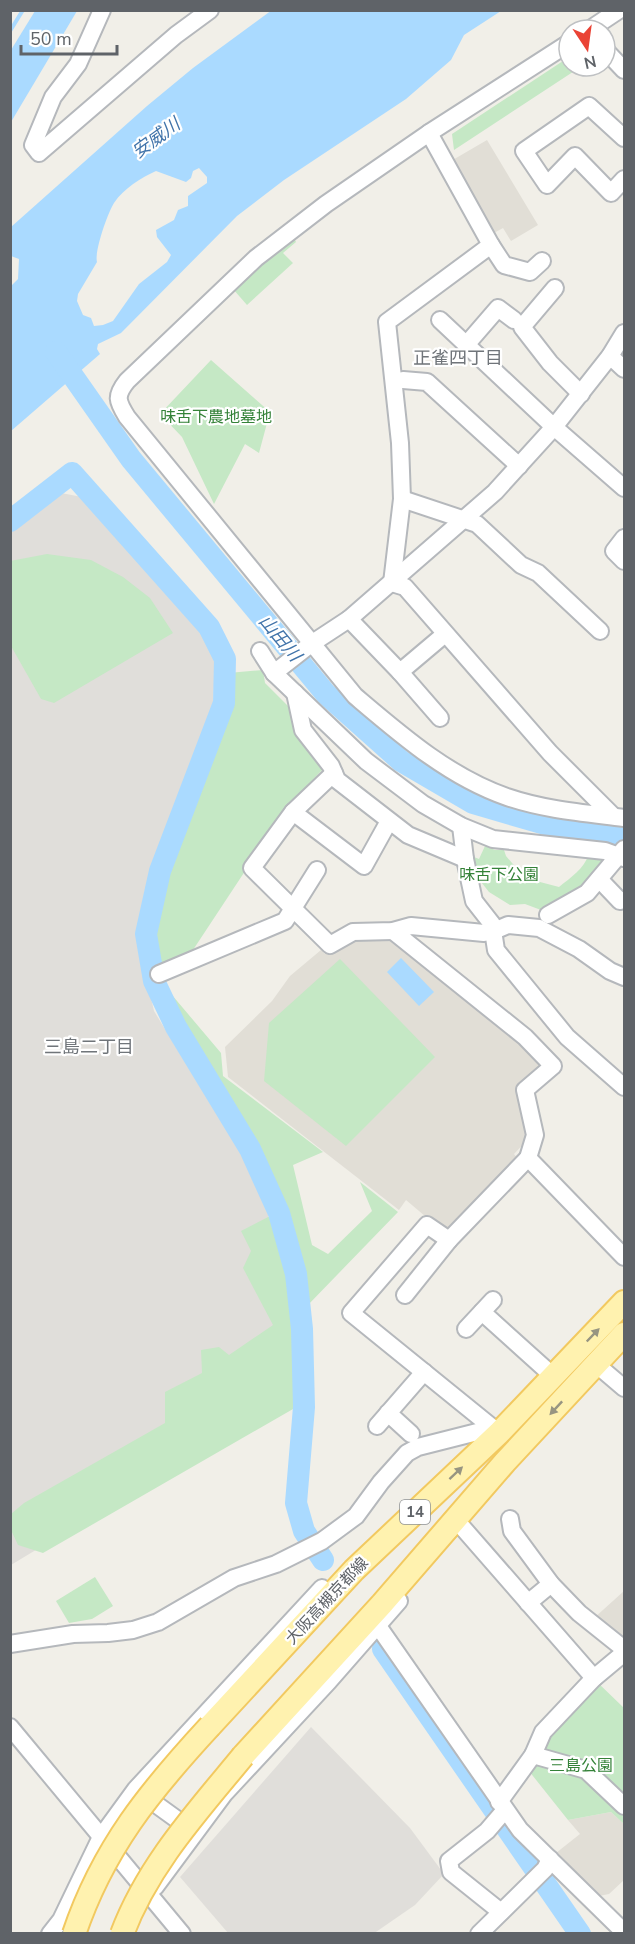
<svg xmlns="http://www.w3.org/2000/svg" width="635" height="1944" viewBox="0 0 635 1944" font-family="'Nunito Sans','Noto Sans JP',sans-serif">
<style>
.industrial{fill:#e0deda}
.education{fill:#e1ded6}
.green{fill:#c5e8c5}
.water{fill:#aadaff;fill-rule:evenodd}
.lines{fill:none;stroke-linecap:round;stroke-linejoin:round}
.stream{stroke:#aadaff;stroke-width:4}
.river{stroke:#aadaff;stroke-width:22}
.minor-casing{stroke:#b5b8bc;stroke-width:20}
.major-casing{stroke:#f2c960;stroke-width:26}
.minor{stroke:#fff;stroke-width:16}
.major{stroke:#fff2af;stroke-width:22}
.major-bridge-casing{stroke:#f2c960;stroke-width:26;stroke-linecap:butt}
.major-bridge{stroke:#fff2af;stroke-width:22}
.oneway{fill:#979581}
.labels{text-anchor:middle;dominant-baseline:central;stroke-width:4.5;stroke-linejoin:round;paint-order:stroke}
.shield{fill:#fff;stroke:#8f9295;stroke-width:1.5}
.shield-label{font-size:15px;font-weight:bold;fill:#5f6368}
.park-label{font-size:16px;fill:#348238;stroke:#fff}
.street-label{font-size:16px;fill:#5f6368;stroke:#fff}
.water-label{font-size:18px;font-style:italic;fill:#4174aa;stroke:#fff}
.neighbourhood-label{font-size:18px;fill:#70757a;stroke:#fff}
</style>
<rect width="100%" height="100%" fill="#f1efe8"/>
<g class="industrial">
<path d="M61 493 82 497 203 632 215 663 213 707 145 890 136 932 154 1011 246 1162 267 1210 291 1319 287 1398 11 1565 10 531Z"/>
<path d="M311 1727 410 1828 444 1874 415 1905 373 1934 228 1933 180 1877Z"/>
</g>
<g class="education">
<path d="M487 140 538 225 511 241 503 228 494 233 451 161Z"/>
<path d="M352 936 399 940 522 1041 545 1066 520 1088 530 1137 514 1154 518 1159 445 1233 406 1200 399 1210 228 1077 225 1047 272 1001 290 976 321 950 325 954Z"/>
<path d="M624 1591V1640L593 1619Z"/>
<path d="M611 1812 624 1824V1880L609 1894 599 1896 556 1853 580 1834 568 1820Z"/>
</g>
<g class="green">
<path d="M569 57V66H582L454 150 452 134Z"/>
<path d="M293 236 296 242 283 253 293 263 247 305 233 289Z"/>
<path d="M211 360 270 412 259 453 245 444 214 504 182 437 160 414Z"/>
<path d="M47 554 91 560 123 577 150 598 173 633 54 703 41 699 11 646 10 561Z"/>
<path d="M263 670 265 683 289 707 296 735 323 769 288 806 191 953 158 967 153 931 163 871 227 705 228 673Z"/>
<path d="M485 846 495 850H504L506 856 523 876 540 878V882L559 887C570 878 584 869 589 854L596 855 604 861 578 894 549 913 525 904 510 905 489 892 474 873 469 855 479 859Z"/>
<path d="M340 959 435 1057 346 1146 264 1081 269 1023Z"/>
<path d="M161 982 221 1053 223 1076 323 1152 293 1165 312 1245 328 1254 372 1211 360 1182 398 1212 307 1306 282 1210 253 1147 179 1025Z"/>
<path d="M272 1215 289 1274 296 1330 300 1405 43 1553 18 1545 11 1530V1514L24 1503 165 1423V1392L202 1373 201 1350 219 1347 229 1355 273 1325 243 1268 251 1251 241 1231Z"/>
<path d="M95 1577 113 1606 92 1619 69 1623 56 1601Z"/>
<path d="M596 1681 624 1708V1824L611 1812 568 1820 529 1771 550 1733Z"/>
</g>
<g class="water">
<path d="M272 10 501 11 464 35 451 60 406 99 284 180 237 216 121 333 98 344 97 349 100 354 11 431V286L18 279 19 259 11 256V227L147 106 193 68ZM199 168 207 177V183L188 196V206L178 210 174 220 156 230 157 237 171 255 167 262 139 284 113 321 103 325 94 326 91 318 83 315 77 301 78 294 97 262C94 252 108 212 114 203 124 188 141 178 156 171L186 182 191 178 193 171Z"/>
<path d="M35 11H77L11 122V50Z"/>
<path d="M401 958 434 992 419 1006 387 972Z"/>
</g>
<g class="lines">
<path class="stream" d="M10 31 23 10"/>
<g class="river">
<path d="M56 352 131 459 326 694 401 761 473 803 552 826 624 839"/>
<path d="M10 521 72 473 209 627 225 659 224 703 160 871 146 934 154 981 176 1027 250 1149 279 1213 296 1274 302 1329 304 1407 296 1503 304 1531 323 1560"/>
<path d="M383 1649 580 1934"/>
</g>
<g class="minor-casing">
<g id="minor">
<path d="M102 10 78 64 53 97 33 145 39 153 176 35 210 10"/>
<path d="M589 30 619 10"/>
<path d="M569 43 429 133 326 204 256 258 127 381C115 396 117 401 127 417L355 696C401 735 449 777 507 797 545 810 585 813 624 818"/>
<path d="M605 50 624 70"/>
<path d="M624 138 589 106 524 151 547 185 575 156 611 193 624 179"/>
<path d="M491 245 504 265 530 272 542 261"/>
<path d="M555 288 522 327 550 363 581 394"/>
<path d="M440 320 554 427 624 488"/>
<path d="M466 345 498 308 514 320"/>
<path d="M610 356 624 369"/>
<path d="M403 380 427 382 519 466"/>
<path d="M402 499 477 524 521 565 538 573 600 631"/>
<path d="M624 538 614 551 624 561"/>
<path d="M392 583 402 499 400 443 387 322 491 245 429 133"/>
<path d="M392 583 405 587 550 753 613 816"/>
<path d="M349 619 400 672 445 634"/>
<path d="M260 651 274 673 366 761 423 804 461 826 493 839 605 851 624 858"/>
<path d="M400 672 440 718"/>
<path d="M274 673 311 644 349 619 495 492 554 427 610 356 624 333"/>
<path d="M295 693 303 730 331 766 337 780 408 835 465 859"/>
<path d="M334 773 293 812 252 868 330 945 353 932 393 931 411 926 484 933 494 931 508 925 539 928 579 949 610 971 624 977"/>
<path d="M293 812 364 866 389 821"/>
<path d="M461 826 465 859 474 901 492 924 496 950 567 1037 624 1087"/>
<path d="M599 879 620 901 624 900"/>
<path d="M548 915 587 893 624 849"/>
<path d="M393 931 525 1037 553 1066 525 1090 535 1135 528 1158"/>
<path d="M159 974 285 921 317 870"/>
<path d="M405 1295 449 1240"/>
<path d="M482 1312 553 1376"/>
<path d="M466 1329 493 1300"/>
<path d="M597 1365 624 1388"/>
<path d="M388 1413 411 1434"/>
<path d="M377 1426 424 1372"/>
<path d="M499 1433 351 1313 427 1225 449 1240 528 1158 624 1257"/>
<path d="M510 1519 512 1531 551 1584 579 1613 624 1649"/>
<path d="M449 1531 456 1520 594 1678"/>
<path d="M528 1603 551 1584"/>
<path d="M378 1626 520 1830 624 1932"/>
<path d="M10 1644 73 1634 108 1633 133 1630 158 1622 234 1578 276 1564 322 1541 356 1516 381 1482 407 1453 418 1447 493 1428"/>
<path d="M10 1727 182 1934"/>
<path d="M533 1755 586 1770 624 1806"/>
<path d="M139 1792 193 1831"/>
<path d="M499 1802 533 1755 543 1732 594 1678 624 1653"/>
<path d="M155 1887 224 1794 329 1681 399 1601"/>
<path d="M501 1912 451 1872 449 1861 487 1831 505 1810"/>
<path d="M50 1934 61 1920 101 1837 136 1789 322 1588"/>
<path d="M479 1934 545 1869 550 1859"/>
</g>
</g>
<g class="major-casing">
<g id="major">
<path d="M210 1726 354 1570 499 1433 624 1302"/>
<path d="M243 1756 382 1604 505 1462 624 1334"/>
</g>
</g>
<use href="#minor" class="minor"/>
<use href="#major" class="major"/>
<g class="major-bridge-casing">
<g id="major-bridge">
<path d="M74 1934C103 1848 150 1791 210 1726"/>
<path d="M122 1934C148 1865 197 1812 243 1756"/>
</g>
</g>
<use href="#major-bridge" class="major-bridge"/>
</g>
<defs><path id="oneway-solid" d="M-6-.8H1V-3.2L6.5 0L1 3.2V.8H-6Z" transform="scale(1.5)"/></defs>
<g class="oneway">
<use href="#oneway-solid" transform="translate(593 1335) rotate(-46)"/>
<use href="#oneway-solid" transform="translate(556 1408) rotate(133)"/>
<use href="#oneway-solid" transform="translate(456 1473) rotate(-43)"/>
</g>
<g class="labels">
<rect class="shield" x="400" y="1500" width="30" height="24" rx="4.5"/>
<g class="shield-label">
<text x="415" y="1512">14</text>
</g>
<g class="park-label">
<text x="216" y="417">味舌下農地墓地</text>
<text x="499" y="875">味舌下公園</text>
<text x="581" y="1766">三島公園</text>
</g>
<g class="street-label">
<text transform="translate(327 1601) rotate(-47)">大阪高槻京都線</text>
</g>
<g class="water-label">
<text transform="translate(156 138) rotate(-36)">安威川</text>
<text transform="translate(280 638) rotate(50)">山田川</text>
</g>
<g class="neighbourhood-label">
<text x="458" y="358">正雀四丁目</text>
<text x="89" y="1047">三島二丁目</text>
</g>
</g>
<rect width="635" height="1944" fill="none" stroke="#5f6368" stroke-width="24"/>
<g transform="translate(587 48) rotate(167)"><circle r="28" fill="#ffffff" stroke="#bfc1c3" stroke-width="1.5"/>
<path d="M0-4.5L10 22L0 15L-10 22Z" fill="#ea4335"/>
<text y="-9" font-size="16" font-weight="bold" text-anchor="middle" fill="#5f6368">N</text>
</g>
<path d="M21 45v9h96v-9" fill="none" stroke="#5f6368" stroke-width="3"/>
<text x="30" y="45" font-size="18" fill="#5f6368" stroke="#ffffff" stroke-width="4.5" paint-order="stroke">50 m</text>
</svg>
